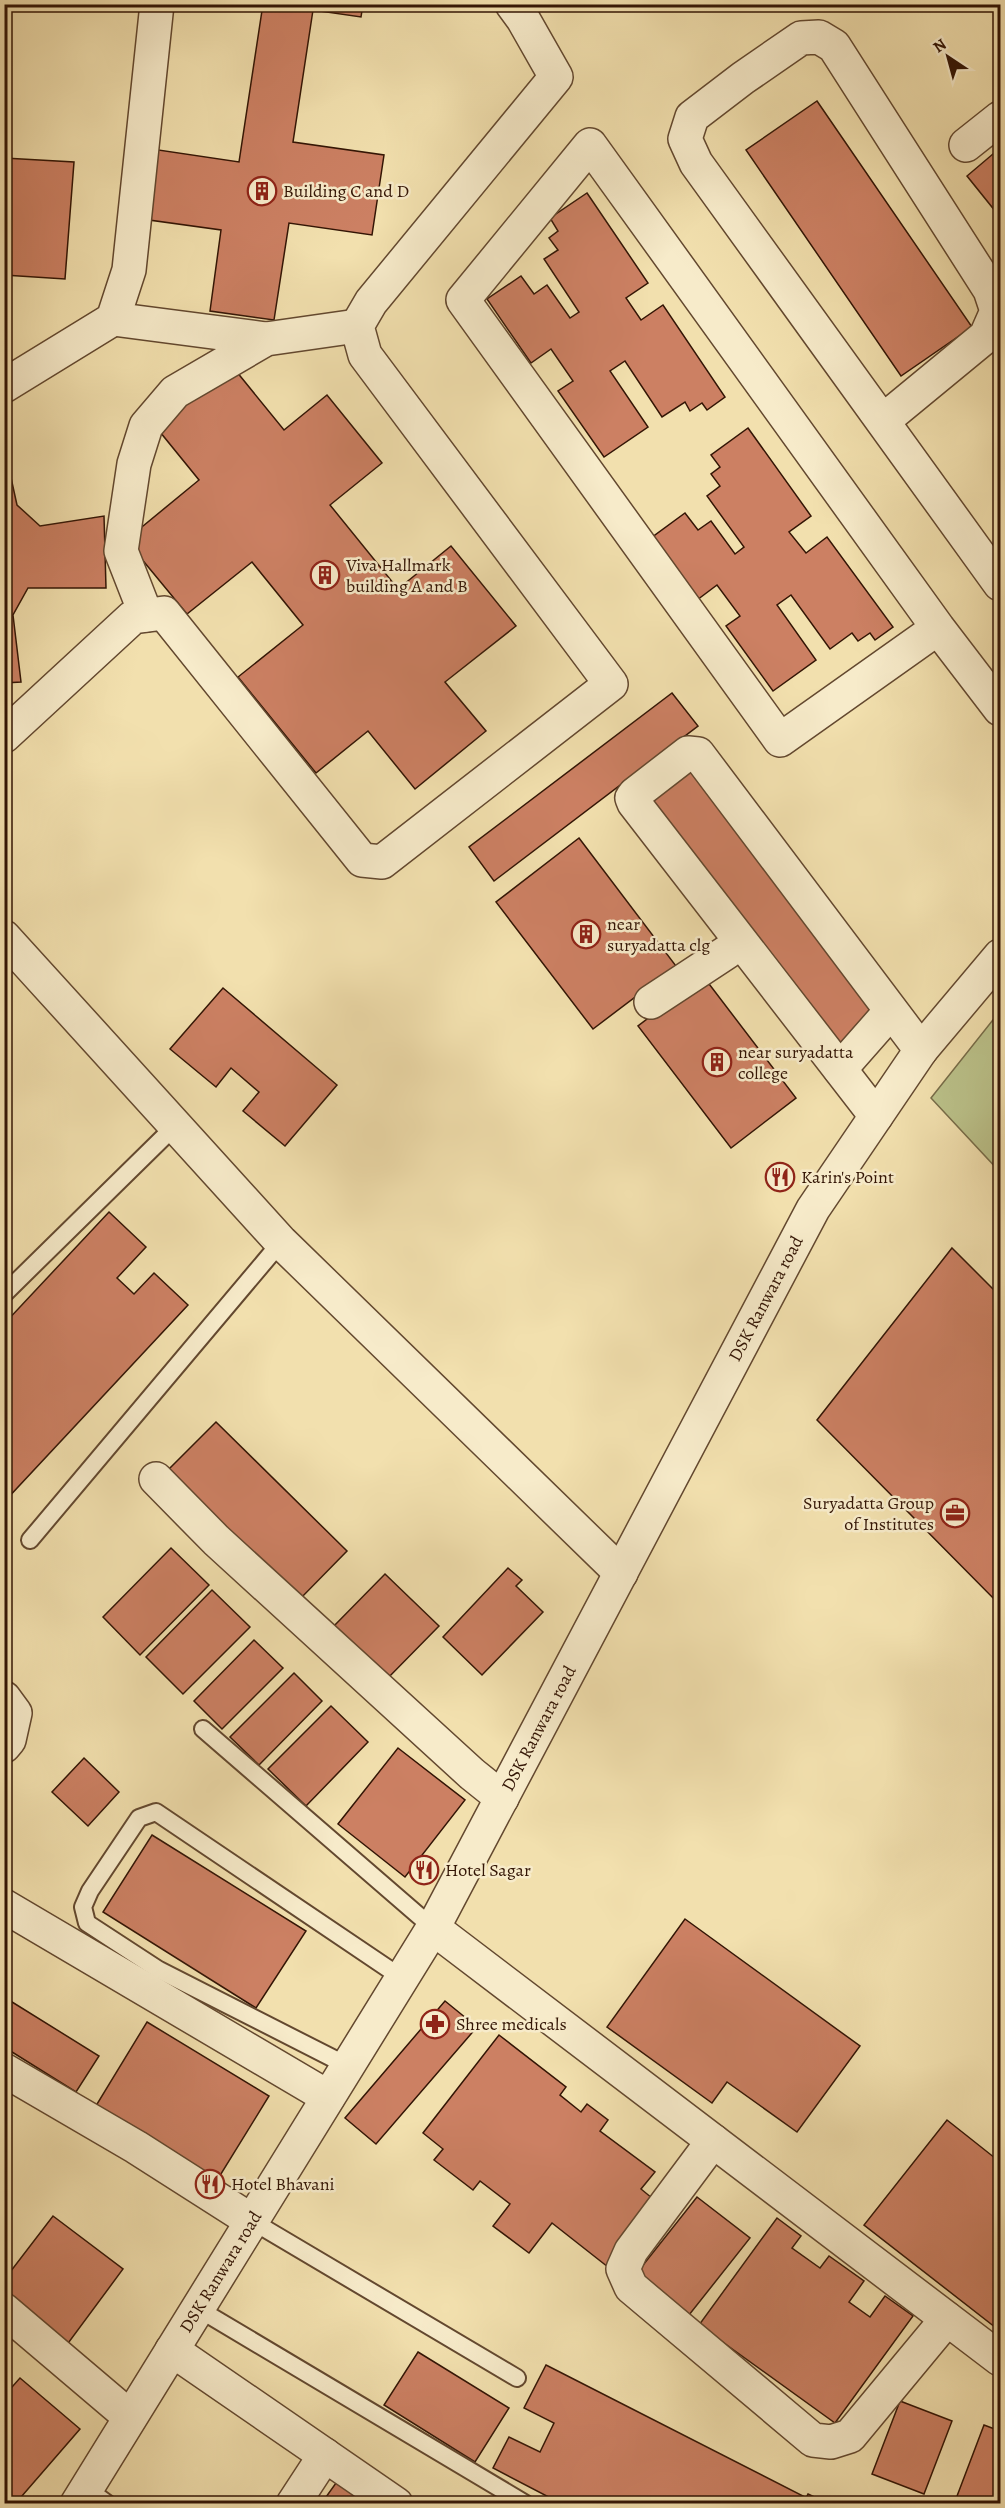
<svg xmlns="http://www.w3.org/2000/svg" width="1005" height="2508" viewBox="0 0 1005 2508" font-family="Alegreya,serif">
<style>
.green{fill:#bbc28a;stroke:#776c48;stroke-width:1.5}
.building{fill:#cc8063;stroke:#331505;stroke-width:1.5}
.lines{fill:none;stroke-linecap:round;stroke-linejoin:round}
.service-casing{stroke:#63482f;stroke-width:20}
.minor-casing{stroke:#63482f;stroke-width:36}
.tertiary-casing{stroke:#63482f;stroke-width:36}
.service{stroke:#f7ebca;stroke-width:16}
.minor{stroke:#f7ebca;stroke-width:33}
.tertiary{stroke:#f7ebca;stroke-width:33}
.labels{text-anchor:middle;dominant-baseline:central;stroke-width:5;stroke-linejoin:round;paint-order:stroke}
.poi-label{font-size:18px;fill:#331505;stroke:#f7ebca;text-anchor:start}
.street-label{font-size:18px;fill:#331505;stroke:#f7ebca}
</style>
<rect width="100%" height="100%" fill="#f2e0ae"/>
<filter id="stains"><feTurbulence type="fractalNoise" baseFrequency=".00333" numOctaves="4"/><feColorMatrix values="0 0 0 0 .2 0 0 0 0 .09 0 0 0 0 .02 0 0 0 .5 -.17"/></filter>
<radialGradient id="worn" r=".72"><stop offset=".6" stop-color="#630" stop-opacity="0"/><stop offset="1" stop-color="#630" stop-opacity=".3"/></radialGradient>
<path class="green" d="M1000 1011V1172L931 1098Z"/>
<g class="building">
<path d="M263 4H363L361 17 313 10 293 142 384 155 372 235 289 223 274 320 210 311 221 230 142 219 152 149 239 162Z"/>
<path d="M817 101 972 327 901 376 746 150Z"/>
<path d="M1000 148V217L967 176Z"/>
<path d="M4 158 74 162 65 279 4 275Z"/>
<path d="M587 193 648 283 626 298 641 320 663 305 725 397 707 410 702 403 690 411 685 402 662 417 625 361 610 371 648 427 604 457 558 391 573 381 551 349 531 363 487 299 521 276 534 294 547 285 570 318 579 312 544 259 558 250 549 238 558 231 550 218Z"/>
<path d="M232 366 284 430 327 395 382 463 330 505 398 589 451 546 516 626 445 682 486 731 415 789 368 731 316 773 238 677 303 625 252 562 187 614 126 540 199 480 156 427Z"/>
<path d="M748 428 811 516 789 532 806 553 827 537 893 627 875 640 870 633 858 641 852 633 830 649 791 595 777 605 816 660 773 691 726 626 740 616 717 585 697 600 651 538 685 513 698 530 711 521 735 554 744 547 707 496 720 486 711 474 720 467 711 455Z"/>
<path d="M4 446 17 505 40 526 104 516 106 588H28L13 615 21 682 4 683Z"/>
<path d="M672 693 698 726 494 881 469 847Z"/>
<path d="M688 759 878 1017 842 1049 642 794Z"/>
<path d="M579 838 676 966 593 1029 496 902Z"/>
<path d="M703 976 796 1098 731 1148 638 1026Z"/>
<path d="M223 988 337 1085 285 1146 243 1111 259 1092 231 1068 216 1087 170 1049Z"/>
<path d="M109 1212 146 1247 117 1278 134 1294 154 1273 188 1305 4 1502V1324Z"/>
<path d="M952 1248 1000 1296V1605L817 1420Z"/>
<path d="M216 1422 347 1551 299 1600 167 1471Z"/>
<path d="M171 1548 209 1585 140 1655 103 1617Z"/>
<path d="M508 1568 522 1580 516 1586 543 1612 482 1675 443 1637Z"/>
<path d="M385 1574 439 1626 386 1680 332 1628Z"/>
<path d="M212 1590 250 1627 183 1694 146 1657Z"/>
<path d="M254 1640 283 1668 222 1729 194 1701Z"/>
<path d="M294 1673 322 1701 259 1765 230 1737Z"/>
<path d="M331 1706 368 1742 306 1806 268 1769Z"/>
<path d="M398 1748 465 1800 405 1877 338 1824Z"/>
<path d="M84 1758 119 1792 88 1826 52 1792Z"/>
<path d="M152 1835 306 1931 256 2008 103 1912Z"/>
<path d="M685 1919 860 2046 797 2132 727 2082 712 2103 607 2027Z"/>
<path d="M4 1997 99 2056 76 2092 4 2047Z"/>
<path d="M445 2001 477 2027 376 2144 345 2118Z"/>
<path d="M147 2022 269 2096 216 2182 94 2109Z"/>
<path d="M499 2035 566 2087 560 2095 581 2112 587 2104 608 2120 600 2131 655 2172 641 2189 658 2203 608 2267 552 2223 529 2253 493 2226 510 2204 480 2181 473 2190 434 2160 443 2149 423 2133Z"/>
<path d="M947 2120 1000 2162V2331L864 2225Z"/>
<path d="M697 2197 750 2238 689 2315 636 2274Z"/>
<path d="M53 2216 123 2269 66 2346 4 2301V2280Z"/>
<path d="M777 2218 801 2236 792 2248 820 2268 829 2256 864 2281 849 2302 870 2317 885 2296 913 2316 835 2423 699 2325Z"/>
<path d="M418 2352 509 2408 475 2462 384 2405Z"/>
<path d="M546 2365 805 2497 801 2504H562L493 2468 509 2437 540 2452 554 2423 524 2408Z"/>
<path d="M20 2378 80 2429 15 2504H4V2396Z"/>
<path d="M900 2401 952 2421 924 2494 872 2474Z"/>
<path d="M984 2425 1000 2431V2504H954Z"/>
<path d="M341 2476 380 2504H321Z"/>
<path d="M808 2494 829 2504H803Z"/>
</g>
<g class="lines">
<g class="service-casing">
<g id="service">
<path d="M4 1294 175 1126"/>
<path d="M30 1540 281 1242"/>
<path d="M203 1729 433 1928"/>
<path d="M348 2066 159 1970 87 1923 83 1907 90 1891 139 1818 156 1812 402 1978"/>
<path d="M252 2221 517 2378"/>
<path d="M197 2308 526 2504"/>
<path d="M86 2488 108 2504"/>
</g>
</g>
<g class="minor-casing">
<g id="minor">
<path d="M966 145 1000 118"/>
<path d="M113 319 266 339"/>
<path d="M4 386 113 319 129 270 157 4"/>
<path d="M884 420 986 336 997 311 990 290 834 46 819 37 801 38 743 78 692 117 685 139 696 163 1000 584"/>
<path d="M146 615 121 551 134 464 146 426 175 392 266 339 357 326"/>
<path d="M938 628 780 740 463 300 590 145 938 628 1000 709"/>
<path d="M4 736 133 617 164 613 362 860 382 862 611 684 365 355 357 326 371 302 556 77 523 19 512 4"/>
<path d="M4 937 281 1242 621 1573"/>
<path d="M651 1002 727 952"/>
<path d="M840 1069 891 1011"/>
<path d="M876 1116 634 803 632 798 635 794 688 753 698 754 921 1050"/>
<path d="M156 1479 216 1540 472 1774 502 1798"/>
<path d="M4 1698 15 1713 9 1740 4 1746"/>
<path d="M4 1906 328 2097"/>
<path d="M433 1928 1000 2359"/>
<path d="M4 2070 136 2147 252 2221"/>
<path d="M713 2141 631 2251 623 2269 631 2287 813 2440 831 2442 850 2436 947 2319"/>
<path d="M4 2310 130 2417"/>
<path d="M172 2350 396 2504"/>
<path d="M293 2504 325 2455"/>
</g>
</g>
<g class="tertiary-casing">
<g id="tertiary">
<path id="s1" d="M77 2504 433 1928 813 1209 921 1050 1000 956"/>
</g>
</g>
<use href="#service" class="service"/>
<use href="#minor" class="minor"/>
<use href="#tertiary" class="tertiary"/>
</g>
<defs>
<g id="building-ring" transform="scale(1.5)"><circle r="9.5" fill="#f7ebca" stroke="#8f2418" stroke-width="1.5"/><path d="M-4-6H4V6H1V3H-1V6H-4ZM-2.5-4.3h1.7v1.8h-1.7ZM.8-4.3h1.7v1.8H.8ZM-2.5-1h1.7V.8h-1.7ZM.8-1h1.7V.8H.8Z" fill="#8f2418"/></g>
<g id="restaurant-ring" transform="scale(1.5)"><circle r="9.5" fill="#f7ebca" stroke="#8f2418" stroke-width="1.5"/><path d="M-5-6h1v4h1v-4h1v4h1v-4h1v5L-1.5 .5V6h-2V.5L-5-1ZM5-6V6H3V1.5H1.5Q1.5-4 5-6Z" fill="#8f2418"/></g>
<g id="office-ring" transform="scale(1.5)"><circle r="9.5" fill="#f7ebca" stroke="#8f2418" stroke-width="1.5"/><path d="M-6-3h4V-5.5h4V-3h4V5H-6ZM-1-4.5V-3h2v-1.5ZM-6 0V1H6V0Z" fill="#8f2418"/></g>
<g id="pharmacy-ring" transform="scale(1.5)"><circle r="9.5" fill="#f7ebca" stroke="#8f2418" stroke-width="1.5"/><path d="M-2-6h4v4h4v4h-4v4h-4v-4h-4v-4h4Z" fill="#8f2418"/></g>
</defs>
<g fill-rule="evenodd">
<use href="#building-ring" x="262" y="191"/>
<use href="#building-ring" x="325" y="575"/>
<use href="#building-ring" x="586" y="934"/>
<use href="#building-ring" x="717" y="1062"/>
<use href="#restaurant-ring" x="780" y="1177"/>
<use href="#office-ring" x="955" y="1513"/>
<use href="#restaurant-ring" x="424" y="1870"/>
<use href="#pharmacy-ring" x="435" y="2024"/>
<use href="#restaurant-ring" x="210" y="2184"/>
</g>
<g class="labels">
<g class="poi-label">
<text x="283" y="191">Building C and D</text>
<text x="346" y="565">Viva Hallmark<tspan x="346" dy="21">building A and B</tspan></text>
<text x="607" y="924">near<tspan x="607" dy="21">suryadatta clg</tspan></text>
<text x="738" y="1052">near suryadatta<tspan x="738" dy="21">college</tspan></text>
<text x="801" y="1177">Karin's Point</text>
<text x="934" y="1503" text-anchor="end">Suryadatta Group<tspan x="934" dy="21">of Institutes</tspan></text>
<text x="445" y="1870">Hotel Sagar</text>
<text x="456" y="2024">Shree medicals</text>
<text x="231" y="2184">Hotel Bhavani</text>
</g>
<g class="street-label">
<text stroke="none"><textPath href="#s1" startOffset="1389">DSK Ranwara road</textPath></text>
<text stroke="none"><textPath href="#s1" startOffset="903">DSK Ranwara road</textPath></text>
<text stroke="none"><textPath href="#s1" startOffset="273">DSK Ranwara road</textPath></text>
</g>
</g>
<rect width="1005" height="2508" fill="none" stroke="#f2e0ae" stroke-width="24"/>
<rect x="6" y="6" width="993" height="2496" fill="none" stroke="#331505" stroke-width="3"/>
<rect x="12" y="12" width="981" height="2484" fill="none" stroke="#331505" stroke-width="1.5"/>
<g transform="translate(948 57) rotate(324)" stroke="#f7ebca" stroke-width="4.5" paint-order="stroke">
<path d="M0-4.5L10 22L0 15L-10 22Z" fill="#331505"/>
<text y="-9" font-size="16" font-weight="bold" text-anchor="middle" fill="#331505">N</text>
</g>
<rect width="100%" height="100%" filter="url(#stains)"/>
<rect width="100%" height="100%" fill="url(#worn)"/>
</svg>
